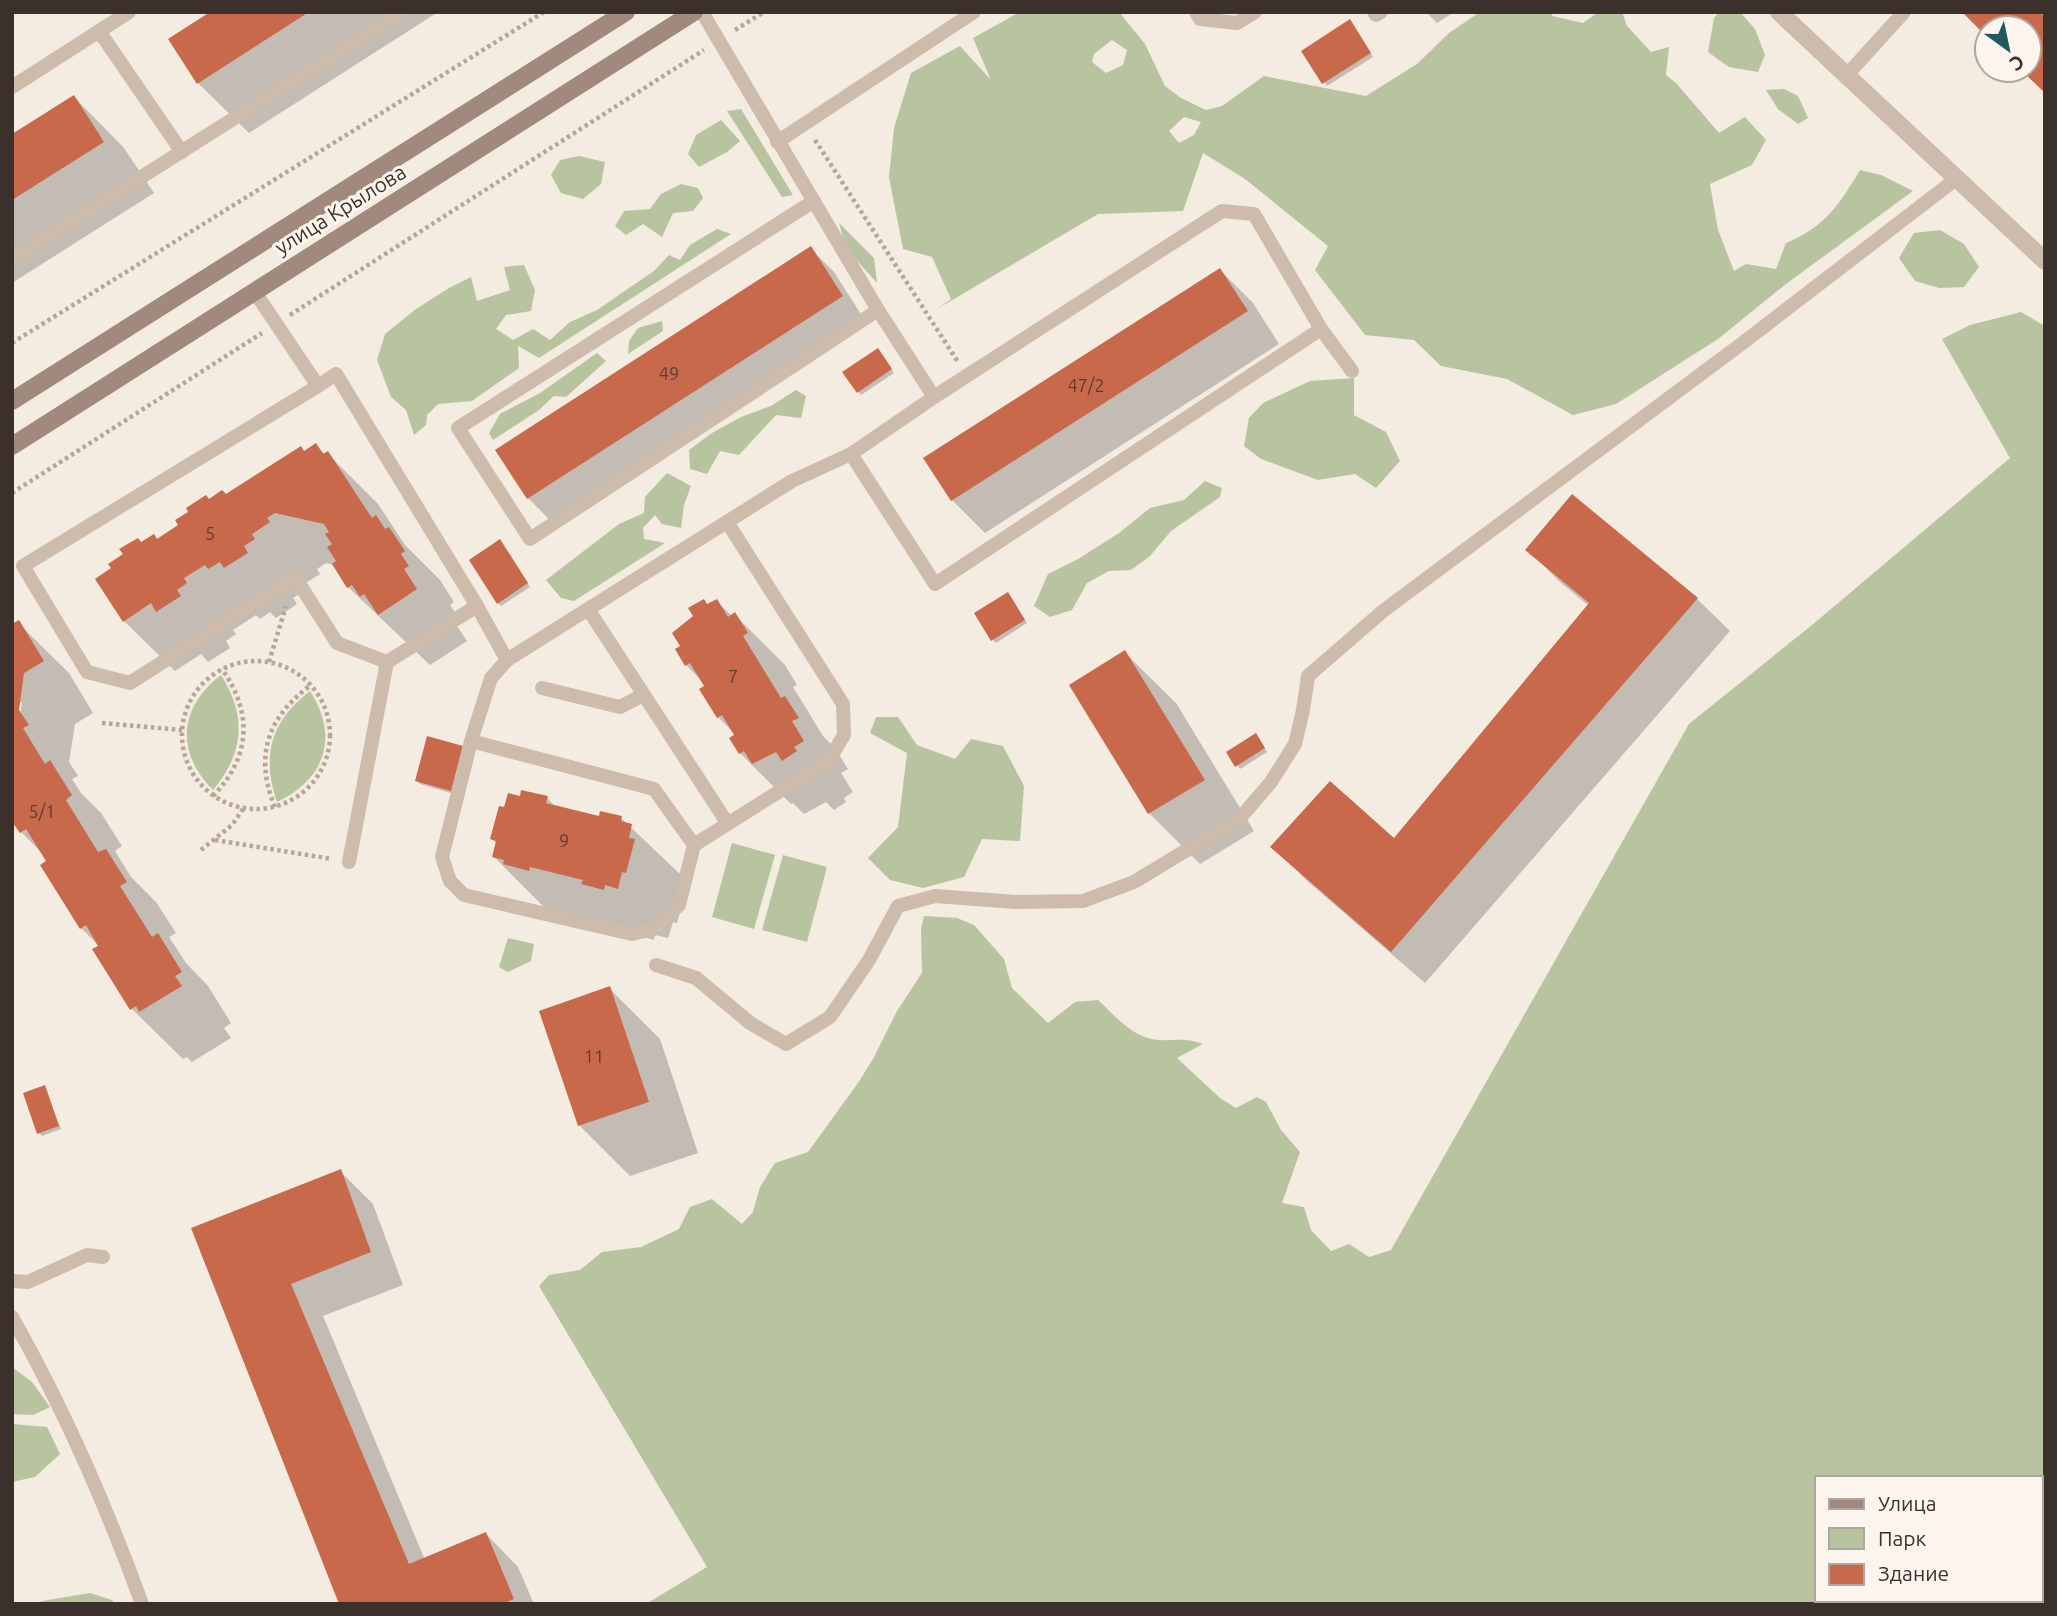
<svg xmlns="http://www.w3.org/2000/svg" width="2057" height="1616" viewBox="0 0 2057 1616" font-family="Ubuntu,sans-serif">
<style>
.green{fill:#b8c4a0;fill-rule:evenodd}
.shadow{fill:#0003;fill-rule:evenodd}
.building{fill:#c8694b}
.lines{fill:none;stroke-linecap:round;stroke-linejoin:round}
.path{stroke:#b9a596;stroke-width:4.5;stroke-dasharray:3.5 3.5;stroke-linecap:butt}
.service{stroke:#cdbbac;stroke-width:14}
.tertiary{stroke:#cdbbac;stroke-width:18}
.secondary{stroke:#a18a7d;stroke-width:18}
.labels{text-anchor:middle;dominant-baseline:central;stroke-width:6;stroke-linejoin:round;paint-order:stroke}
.number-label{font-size:18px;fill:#5e3e33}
.street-label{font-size:21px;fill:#3b302b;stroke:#fbf5ee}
</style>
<rect width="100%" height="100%" fill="#f4ebe1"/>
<g class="green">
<path d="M1020 12H1119L1145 44 1165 86 1181 98 1206 110 1222 106 1264 76 1366 96 1417 64 1449 33 1480 12H1553L1552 16 1583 23 1598 12H1622L1627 26 1651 52 1669 47 1666 75 1676 83 1719 133 1745 117 1766 140 1752 165 1710 184 1718 230 1734 271 1746 264 1776 269 1786 243C1825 227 1839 205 1860 170L1881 175 1913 191 1786 284 1718 339 1616 404 1573 415 1507 379 1441 366 1414 340 1365 335 1315 270 1328 246 1245 179 1203 153 1183 211 1098 214 937 309 951 299 932 257 903 249 889 177 894 128 911 73 960 46 991 80 973 38ZM1112 40 1127 50 1123 65 1106 73 1092 62 1094 54ZM1184 117 1201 122 1194 135 1179 143 1169 131Z"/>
<path d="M1719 12H1740L1755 29 1765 55 1758 72 1729 67 1708 52 1714 18Z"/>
<path d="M1784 89 1798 96 1808 118 1798 124 1778 109 1766 90Z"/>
<path d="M741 109 793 195 782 197 727 111Z"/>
<path d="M721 120 740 141 727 152 699 167 688 154 696 135Z"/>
<path d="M579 156 605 162 601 184 583 199 561 193 551 175 560 160Z"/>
<path d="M681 184 698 188 703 198 693 211 673 213 662 237 643 224 626 235 615 226 624 211 650 209 661 194Z"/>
<path d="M839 223 874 258 877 283 846 248Z"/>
<path d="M717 229 731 234 539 358 518 346 519 368 472 401 438 404 427 415 426 425 414 435 406 410 391 397 377 360 385 334 416 309 449 288 471 277 477 301 510 290 504 267 524 265 535 290 531 311 506 315 496 329 513 340 533 329 550 340 570 322 597 310 654 271 669 255 680 260 690 245Z"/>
<path d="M1940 230 1964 244 1979 267 1964 287 1939 288 1915 281 1899 258 1914 233Z"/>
<path d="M2021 312 2045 326V1604H646L707 1567 539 1286 549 1275 580 1270 602 1252 641 1247 679 1229 690 1207 712 1199 742 1224 753 1212 760 1187 775 1163 808 1152 858 1083 873 1059 897 1011 922 973 921 929 924 916 957 918 974 925 1004 959 1012 988 1048 1023 1075 1002 1098 1000C1115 1016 1133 1038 1158 1040 1178 1041 1182 1037 1203 1044L1177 1058 1220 1098 1236 1108 1257 1097 1266 1102 1281 1130 1300 1152 1282 1203 1304 1207 1311 1230 1331 1251 1349 1244 1369 1257 1391 1250 1689 724 1812 625 2010 458 1942 339 1970 325ZM1817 1478H2041V1600H1817Z"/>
<path d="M662 321 663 331 628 354 629 341 638 328Z"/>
<path d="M597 353 606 361 566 397 554 396 539 410 493 440 489 433 500 414 540 393Z"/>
<path d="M1354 378V415L1386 432 1400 461 1376 488 1355 474 1318 480 1261 459 1244 446 1249 418 1263 403 1310 381Z"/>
<path d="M796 390 806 396 801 418 776 415 739 455 720 451 707 474 690 469 689 450 712 433 741 417 771 406Z"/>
<path d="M667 473 691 486 684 505 681 528 662 524 655 515 643 528 644 539 665 543 574 601 561 598 546 580 619 524 644 513 645 497Z"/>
<path d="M1205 481 1222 488 1220 497 1171 531 1150 556 1131 570 1109 571 1087 583 1072 610 1050 617 1034 606 1048 574 1078 559 1119 533 1150 508 1184 500Z"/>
<path d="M221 675C247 716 244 753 213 790 175 752 179 707 221 675Z"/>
<path d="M310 691C339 736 326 779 277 802 261 755 271 721 310 691Z"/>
<path d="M876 717H898L917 745 955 759 971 739 1003 746 1024 786 1020 841 982 839 964 877 923 888 890 880 868 858 898 827 907 753 870 733Z"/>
<path d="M732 843 775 855 754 929 712 917Z"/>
<path d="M783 855 827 867 807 942 762 930Z"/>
<path d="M508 938 534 944 531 961 508 972 499 967Z"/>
<path d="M12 1367 32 1382 50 1407 33 1415 12 1414Z"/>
<path d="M12 1424 47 1427 60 1454 35 1477 12 1482Z"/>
<path d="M90 1593 112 1600 115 1604H36L42 1601Z"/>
</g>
<g class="shadow">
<path d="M214 12H438L249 133 198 83Z"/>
<path d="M1426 12H1454L1437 23Z"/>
<path d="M1352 24 1373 57 1327 86 1303 51Z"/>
<path d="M74 97 124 148 154 193 12 283V136Z"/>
<path d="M811 249 834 272 864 319 551 521 528 498Z"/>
<path d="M1220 270 1253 303 1279 344 985 533 952 500 926 459Z"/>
<path d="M881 353 894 373 861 395 858 391Z"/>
<path d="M316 445 325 454 327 453 378 504 405 545 440 580 454 602 450 605 458 617 453 620 467 641 430 665 348 587 334 565 326 563 317 569 320 574 301 586 304 591 293 598 297 604 276 618 270 612 260 619 256 615 233 630 236 634 226 641 230 648 208 662 201 654 175 671 124 621 114 569 142 544 157 540 181 525 209 500 226 496Z"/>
<path d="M1572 497 1697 599 1730 631 1425 983 1305 879 1273 846 1395 840 1589 606 1560 582 1528 550Z"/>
<path d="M503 545 530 587 501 606 498 603Z"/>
<path d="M1011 597 1027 623 996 643 993 640Z"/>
<path d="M716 601 732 616 735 615 785 665 797 685 793 687 823 736 835 748 848 769 841 773 853 792 844 798 846 802 834 810 826 802 804 814 793 803 791 804 740 753 737 736 718 717 704 683 686 665 682 647 708 606Z"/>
<path d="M18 623 69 673 93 713 75 724 69 762 78 776 72 779 81 793 101 813 122 846 115 851 131 877 156 902 176 933 169 937 186 963 208 986 231 1023 224 1028 231 1038 192 1062 187 1057 183 1059 132 1009 100 947 81 928 44 855 21 832 12 819ZM19 702H22L20 719 16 718Z"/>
<path d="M1125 653 1176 703 1254 831 1200 864 1149 813Z"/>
<path d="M1259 739 1267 752 1240 769 1228 752Z"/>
<path d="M465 751 454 794 420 784 417 781Z"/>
<path d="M547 798 556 807 600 818H621L682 876 685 892 677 923 673 922 668 938 655 935 654 940 545 908 494 857 497 844 492 839Z"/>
<path d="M609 988 660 1039 698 1153 630 1176 579 1125Z"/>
<path d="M44 1087 61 1129 42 1136 39 1133Z"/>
<path d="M340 1171 373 1204 403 1285 323 1316 425 1560 486 1534 518 1567 534 1604H341L193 1229Z"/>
</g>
<g class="building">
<path d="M210 12H309L197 84 168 39Z"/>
<path d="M1962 12H2040L2045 17V93L2021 70H2029V28H1987V37Z"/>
<path d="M1350 19 1371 53 1322 84 1301 51Z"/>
<path d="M74 95 104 142 12 200V134Z"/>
<path d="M811 246 843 296 527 499 495 450Z"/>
<path d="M1220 268 1248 311 951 501 923 458Z"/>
<path d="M878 348 892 369 857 393 842 372Z"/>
<path d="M316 443 323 454 328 451 372 518 376 515 385 529 389 527 405 551 401 554 409 566 404 569 417 589 378 615 364 594 360 597 352 585 347 588 332 564 336 561 327 547 332 544 325 534 329 532 324 524 275 513 267 518 270 522 252 534 255 539 244 546 248 553 224 568 220 562 208 569 205 565 184 578 187 583 177 590 181 596 156 612 151 603 123 622 95 579 111 568 108 564 123 554 119 549 138 538 141 542 154 534 157 539 178 525 175 520 188 512 186 508 206 495 209 499 222 490 226 494 301 446 304 451Z"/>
<path d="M1572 494 1698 598 1391 952 1270 847 1330 781 1394 838 1589 603 1525 550Z"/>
<path d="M500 539 528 583 497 604 469 560Z"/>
<path d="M1008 592 1025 620 991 641 974 613Z"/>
<path d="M704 599 707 604 717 599 728 617 735 612 748 633 743 636 781 698 785 696 799 718 792 721 804 741 794 747 797 751 782 761 776 752 752 764 744 751 739 754 729 738 734 735 722 715 717 718 699 689 704 686 690 663 685 666 675 649 680 646 672 633 693 616 688 608Z"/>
<path d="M19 620 44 661 24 673 19 710 29 725 23 728 45 764 50 760 72 795 66 800 98 852 106 849 127 882 120 886 152 937 158 933 182 972 175 976 182 986 139 1012 136 1006 130 1010 92 949 98 946 86 925 80 929 40 865 46 861 26 829 20 833 12 822V624Z"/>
<path d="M1125 650 1205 780 1148 814 1069 685Z"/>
<path d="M1256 733 1265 748 1235 767 1226 752Z"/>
<path d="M427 736 463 746 451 791 415 781Z"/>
<path d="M521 790 548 796 546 803 599 816 600 811 622 816 621 821 632 824 629 838 635 839 626 873 622 872 618 889 605 885 604 890 581 884 583 880 530 867 529 871 503 864 504 860 492 857 496 841 490 839 499 806 504 807 508 793 520 796Z"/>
<path d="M610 986 649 1102 578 1126 539 1011Z"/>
<path d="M45 1085 59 1126 37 1134 23 1093Z"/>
<path d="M341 1169 371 1252 291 1284 409 1564 486 1532 514 1599 502 1604H339L191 1228Z"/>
</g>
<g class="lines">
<g class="path">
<path d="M735 30 764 12"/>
<path d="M815 140 958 362"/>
<path d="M290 315 704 50"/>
<path d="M12 343 544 12"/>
<path d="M12 493 262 333"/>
<circle cx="256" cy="735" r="74"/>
<path d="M269 662 286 606"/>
<path d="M102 723 182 730"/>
<path d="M213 796C251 757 253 713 222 669"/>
<path d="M275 807C254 757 267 717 311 685"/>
<path d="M215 840 332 859"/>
<path d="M201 850 232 825 243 809"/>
</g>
<g class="service">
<path d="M702 12 878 310 934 397 1222 211 1254 214 1321 329 1352 371"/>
<path d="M1196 12 1200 19 1237 23 1255 12"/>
<path d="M1374 12 1376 15 1381 12"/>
<path d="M99 31 182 152"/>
<path d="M1846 76 1904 12"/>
<path d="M12 87 129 12"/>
<path d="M777 142 974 12"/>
<path d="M814 201 458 428 530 539 878 310"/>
<path d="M12 259 402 12"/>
<path d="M254 291 318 386 23 566 87 672 130 683 295 577 337 643 387 662 477 606 336 374 318 386"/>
<path d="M934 397 851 454 935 584 1321 329"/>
<path d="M477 606 507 660 792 481 851 454"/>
<path d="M588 609 728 824"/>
<path d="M542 688 620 707 643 695"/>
<path d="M471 741 654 789 694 845 679 905 653 929 632 934 464 895 450 881 442 857 471 741 491 678 507 660"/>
<path d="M694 845 829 760 844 735 843 704 727 522"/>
<path d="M349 862 387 662"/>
<path d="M656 965 696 978 750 1023 786 1044 830 1017 869 960 898 906 935 896 1016 902 1083 901 1134 882 1241 817 1271 782 1295 744 1303 710 1308 676 1383 611 1740 345 1956 179"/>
<path d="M12 1281 28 1282 87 1255 103 1257"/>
<path d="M12 1317C64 1409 106 1505 142 1604"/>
</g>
<path class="tertiary" d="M1779 12 2045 261"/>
<g class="secondary">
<path d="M12 401 626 12"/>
<path d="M12 446 694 12"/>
</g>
</g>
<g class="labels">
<g class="number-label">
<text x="669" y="373">49</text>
<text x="1086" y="385">47/2</text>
<text x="210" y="533">5</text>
<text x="733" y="676">7</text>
<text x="42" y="811">5/1</text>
<text x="564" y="840">9</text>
<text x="594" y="1056">11</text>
</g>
<g class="street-label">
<text transform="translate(340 209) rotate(-32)">улица Крылова</text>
</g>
</g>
<rect width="2057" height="1616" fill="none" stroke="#3b302b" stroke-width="28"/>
<rect x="1815" y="1476" width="228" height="126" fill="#fbf5ee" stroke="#aea6a0" stroke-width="2"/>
<rect x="1829" y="1499" width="35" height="10" fill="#a18a7d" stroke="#aea6a0" stroke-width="2"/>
<text x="1878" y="1511" font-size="21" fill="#3b302b">Улица</text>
<rect x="1829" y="1528" width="35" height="21" fill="#b8c4a0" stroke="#aea6a0" stroke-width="2"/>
<text x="1878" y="1546" font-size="21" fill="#3b302b">Парк</text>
<rect x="1829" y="1564" width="35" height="21" fill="#c8694b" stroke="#aea6a0" stroke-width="2"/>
<text x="1878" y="1581" font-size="21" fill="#3b302b">Здание</text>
<g transform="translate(2008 49) rotate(147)"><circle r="33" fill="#fbf5ee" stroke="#aea6a0" stroke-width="2"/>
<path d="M0-5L12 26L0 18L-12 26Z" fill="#1f5a5e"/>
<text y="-10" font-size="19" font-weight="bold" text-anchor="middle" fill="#3b302b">С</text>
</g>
</svg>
